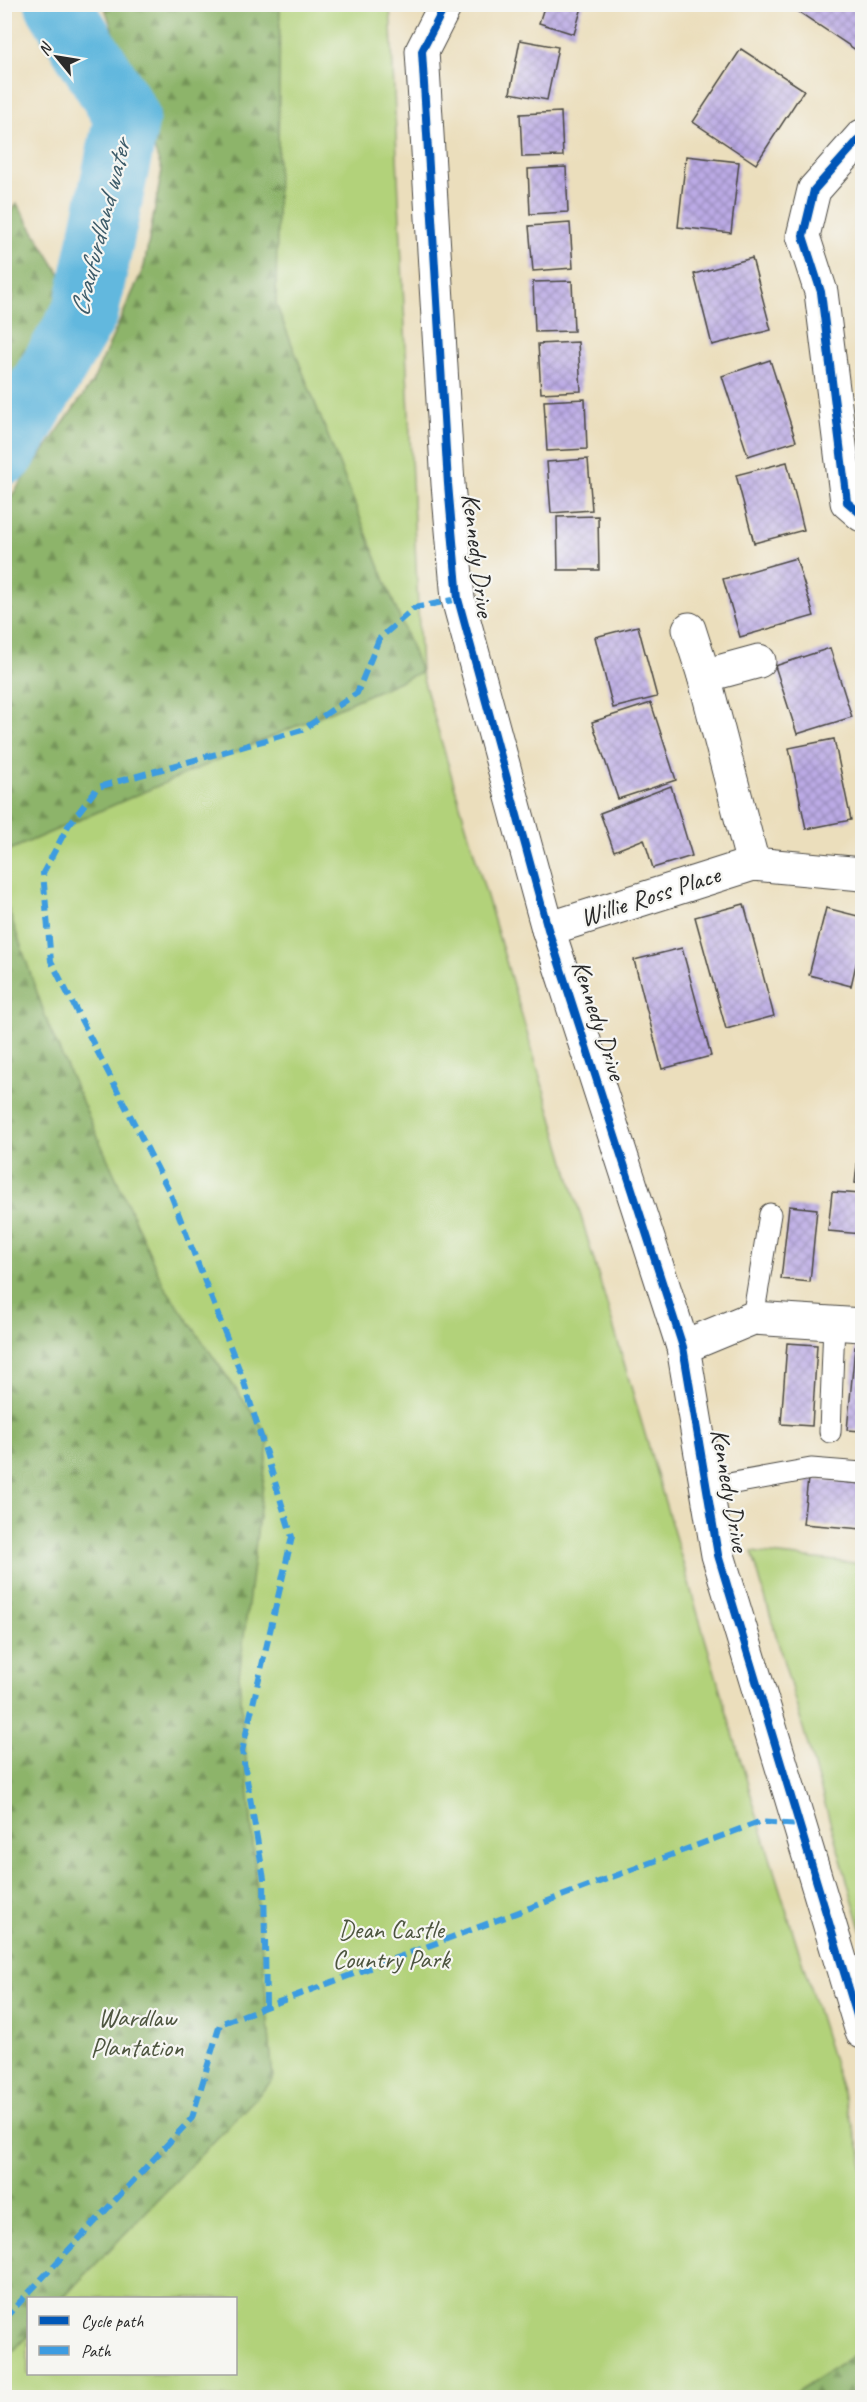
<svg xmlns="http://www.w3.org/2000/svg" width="867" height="2402" viewBox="0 0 867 2402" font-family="Caveat,sans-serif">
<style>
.green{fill:#b2d27a;stroke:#6e7e52;stroke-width:1.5;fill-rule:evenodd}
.forest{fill:url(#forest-firs);stroke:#5c704a;stroke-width:1.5}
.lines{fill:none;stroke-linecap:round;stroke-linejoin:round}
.river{stroke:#62b8de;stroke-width:66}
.building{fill:url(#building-cross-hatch)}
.service-casing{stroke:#484641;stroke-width:23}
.minor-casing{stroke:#484641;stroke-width:35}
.service{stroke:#fff;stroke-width:21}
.minor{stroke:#fff;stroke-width:33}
.quiet{stroke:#3d9ce1;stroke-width:6;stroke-dasharray:12 6;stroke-linecap:butt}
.cycleway-casing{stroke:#f6f6f2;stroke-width:11}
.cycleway{stroke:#0057b8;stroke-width:8}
.labels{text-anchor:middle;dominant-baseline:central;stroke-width:4.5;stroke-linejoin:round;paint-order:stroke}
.street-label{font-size:26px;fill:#2b2b2b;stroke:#f6f6f2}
.park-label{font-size:26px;fill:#4d553f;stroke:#f6f6f2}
.water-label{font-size:27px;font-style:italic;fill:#3e5c6a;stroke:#f6f6f2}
</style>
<defs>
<pattern id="forest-firs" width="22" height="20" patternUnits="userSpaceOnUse" patternTransform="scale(1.5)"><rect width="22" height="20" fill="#8db46a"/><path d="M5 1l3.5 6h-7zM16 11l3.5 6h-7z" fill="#739357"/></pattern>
<pattern id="building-cross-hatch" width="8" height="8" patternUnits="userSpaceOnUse" patternTransform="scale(1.5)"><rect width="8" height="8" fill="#bbaae5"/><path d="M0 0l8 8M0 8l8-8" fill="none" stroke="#988bba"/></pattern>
</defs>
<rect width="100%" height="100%" fill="#f6f6f2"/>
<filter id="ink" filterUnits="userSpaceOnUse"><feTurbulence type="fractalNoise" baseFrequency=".0167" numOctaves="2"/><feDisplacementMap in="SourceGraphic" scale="12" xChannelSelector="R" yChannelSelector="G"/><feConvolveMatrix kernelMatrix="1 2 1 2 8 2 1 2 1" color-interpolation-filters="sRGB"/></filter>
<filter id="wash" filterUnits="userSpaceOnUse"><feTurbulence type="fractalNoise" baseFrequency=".008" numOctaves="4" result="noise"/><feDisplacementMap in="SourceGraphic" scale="24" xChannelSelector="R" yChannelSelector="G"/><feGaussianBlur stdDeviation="1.35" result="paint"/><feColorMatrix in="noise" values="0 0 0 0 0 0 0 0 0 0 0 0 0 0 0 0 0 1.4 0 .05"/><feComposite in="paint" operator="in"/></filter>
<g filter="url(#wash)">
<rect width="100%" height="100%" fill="#ebdebc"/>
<g class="green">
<path d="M104 5H390L421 672 759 1822 862 2155V2397L5 2398V506L92 383 144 267 162 170ZM28 2298H236V2374H28Z"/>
<path d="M752 1552 862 1564V1932Z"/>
</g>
<g class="forest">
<path d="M104 5H280L276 304 421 672 5 852V505L92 383 144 267 162 171Z"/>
<path d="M17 204 65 282 5 402V314L13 299 5 272 4 220Z"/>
<path d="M4 897 49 1027 164 1286 269 1437 239 1676 273 2080 63 2298H28V2335L5 2360Z"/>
<path d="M857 2353 862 2362V2397H789Z"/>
</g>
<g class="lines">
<path class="river" d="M4 452 86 311 127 117 58 4"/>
</g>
<g id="blocks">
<g class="building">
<path d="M545 4H583L574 34 539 23Z"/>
<path d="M787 4H862V54Z"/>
<path d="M520 40 558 47 547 100 510 93Z"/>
<path d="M741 49 804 90 756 164 693 122Z"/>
<path d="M561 112 563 156 522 157 520 114Z"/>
<path d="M686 156 739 162 731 233 678 227Z"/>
<path d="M566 167 568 212 530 214 528 169Z"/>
<path d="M570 223 573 268 533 271 529 226Z"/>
<path d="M752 258 771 330 712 345 694 274Z"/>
<path d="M572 281 574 331 535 332 533 282Z"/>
<path d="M578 342 581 391 541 393 538 344Z"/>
<path d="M770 360 796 441 748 456 722 376Z"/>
<path d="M585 399 587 449 547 451 544 401Z"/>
<path d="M588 459 592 510 551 513 547 462Z"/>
<path d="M787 462 804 530 754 543 736 475Z"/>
<path d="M598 516 599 570H558L557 517Z"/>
<path d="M796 558 814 616 740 637 723 579Z"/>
<path d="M638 626 657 697 613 708 595 637Z"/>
<path d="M830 648 852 717 797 734 775 666Z"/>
<path d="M651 703 676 780 618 799 592 722Z"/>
<path d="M834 739 851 820 806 829 789 748Z"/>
<path d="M671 786 692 856 653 868 644 839 614 851 600 813Z"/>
<path d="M744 904 774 1016 726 1029 695 917Z"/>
<path d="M826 908 862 917V939L851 986 809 975Z"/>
<path d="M682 948 711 1056 662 1069 634 960Z"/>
<path d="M861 1129H862V1184L855 1183Z"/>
<path d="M832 1192 862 1194V1234L828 1231Z"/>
<path d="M789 1206 817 1209 810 1282 781 1279Z"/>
<path d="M787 1343 817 1345 812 1426 781 1424Z"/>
<path d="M855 1347 862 1348V1431L847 1430Z"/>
<path d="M808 1479 862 1484V1529L803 1524Z"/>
</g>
</g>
</g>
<g filter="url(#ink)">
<use href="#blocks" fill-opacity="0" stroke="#484641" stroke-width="1.5"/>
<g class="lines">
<g class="service-casing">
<g id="service">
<path d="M753 1318 770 1214"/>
<path d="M830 1432 834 1323"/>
<path d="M707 1488 811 1469 862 1473"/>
</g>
</g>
<g class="minor-casing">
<g id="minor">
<path d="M446 4 422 51 448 484 458 599 548 929 683 1347 718 1555 862 2032"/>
<path d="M862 136 814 190 803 236 821 292 847 502 862 515"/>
<path d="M689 629 704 676 753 864"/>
<path d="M704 676 759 661"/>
<path d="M548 929 753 864 862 874"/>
<path d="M683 1347 753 1318 862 1325"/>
</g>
</g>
<use href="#service" class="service"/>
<use href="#minor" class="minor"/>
<g class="quiet">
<path d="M266 2006 264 1879 242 1751 292 1537 243 1379 171 1195 51 961 43 873 68 826 98 787 302 730 357 693 379 639 414 608 458 599"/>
<path d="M4 2319 192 2118 220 2024 759 1822 800 1825"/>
</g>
<g class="cycleway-casing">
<g id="cycleway">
<path d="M446 4 422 51 448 484 458 599 548 929 683 1347 718 1555 862 2032"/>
<path d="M862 136 814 190 803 236 821 292 847 502 862 515"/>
</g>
</g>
<use href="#cycleway" class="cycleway"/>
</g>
</g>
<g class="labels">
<g class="street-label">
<text transform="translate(478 555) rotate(83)">Kennedy Drive</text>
<text transform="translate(650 896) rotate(-18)">Willie Ross Place</text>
<text transform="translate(599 1020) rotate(72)">Kennedy Drive</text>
<text transform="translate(730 1490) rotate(80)">Kennedy Drive</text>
</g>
<g class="park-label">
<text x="391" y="1929">Dean Castle<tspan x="391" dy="30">Country Park</tspan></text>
<text x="137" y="2017">Wardlaw<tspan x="137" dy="30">Plantation</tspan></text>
</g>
<g class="water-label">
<text transform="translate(100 228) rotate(-76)">Craufurdland water</text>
</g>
</g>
<rect width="867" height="2402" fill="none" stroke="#f6f6f2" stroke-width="24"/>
<rect x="27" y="2297" width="210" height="78" fill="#f6f6f2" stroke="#a5a5a2" stroke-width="1.5"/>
<rect x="39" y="2316" width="30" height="9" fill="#0057b8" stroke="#a5a5a2" stroke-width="1.5"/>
<text x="81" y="2327" font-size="18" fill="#2b2b2b">Cycle path</text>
<rect x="39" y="2346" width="30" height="9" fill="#3d9ce1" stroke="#a5a5a2" stroke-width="1.5"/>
<text x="81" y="2357" font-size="18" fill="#2b2b2b">Path</text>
<g transform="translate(57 57) rotate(300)" stroke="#f6f6f2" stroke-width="4.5" paint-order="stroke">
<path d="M0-4.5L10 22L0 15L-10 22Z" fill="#2b2b2b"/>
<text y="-9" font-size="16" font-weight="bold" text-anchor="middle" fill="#2b2b2b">N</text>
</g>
</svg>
